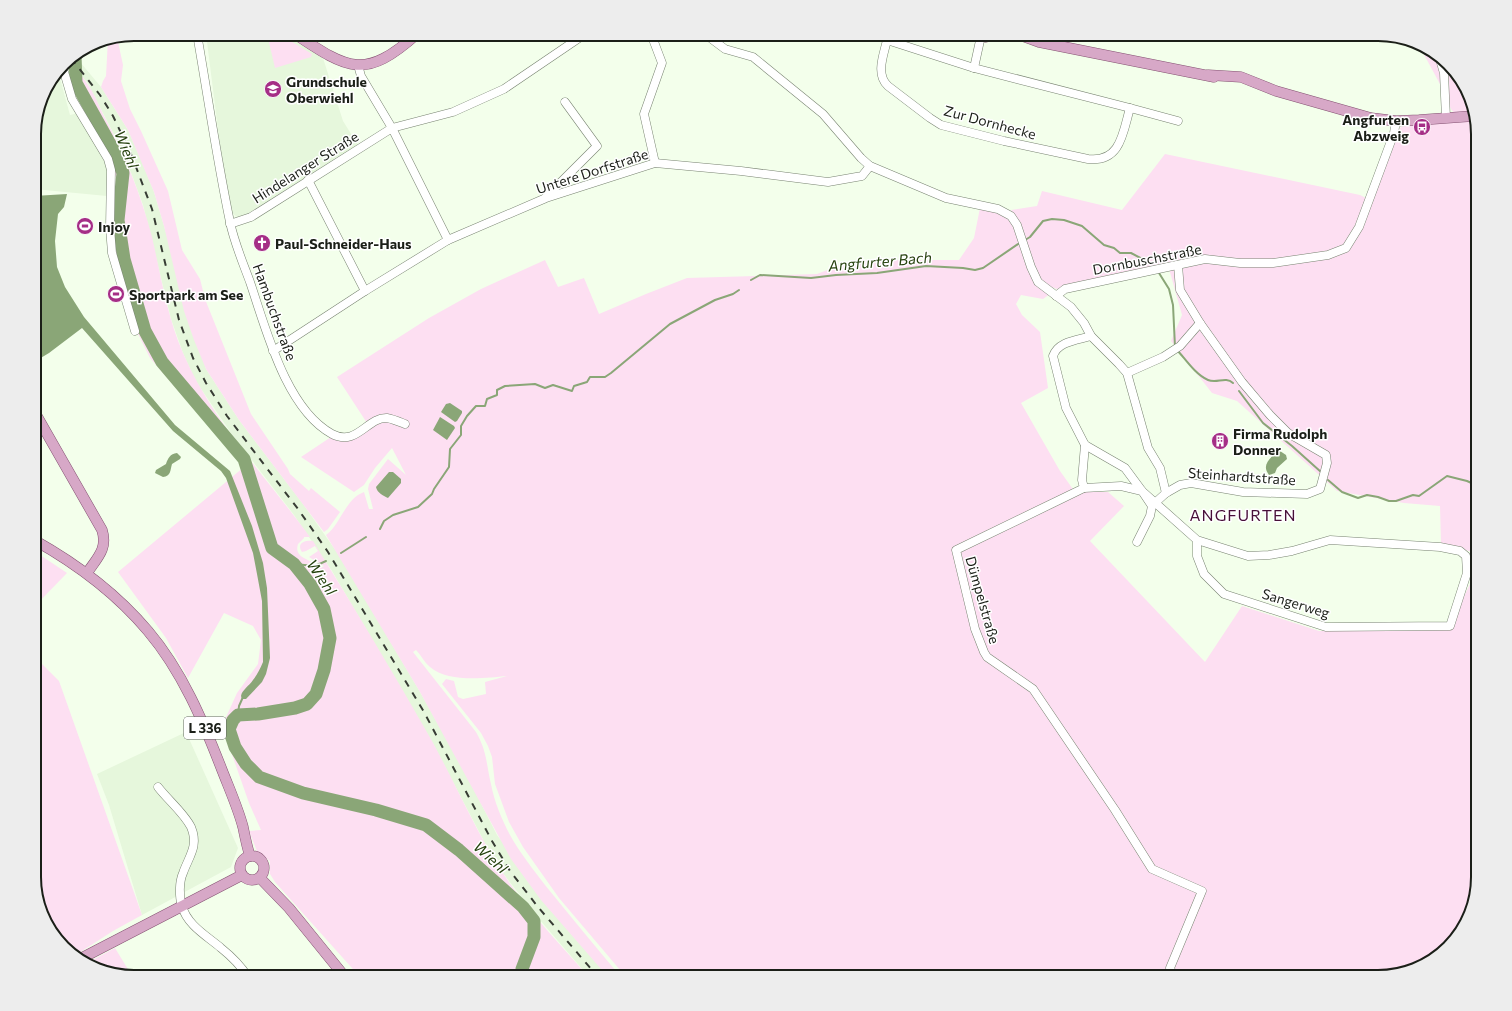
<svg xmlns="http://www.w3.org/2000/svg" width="1512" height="1011" viewBox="0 0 1512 1011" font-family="Commissioner,sans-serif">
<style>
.built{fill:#e6f7dc}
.green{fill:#fddff2}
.water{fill:#8aa677}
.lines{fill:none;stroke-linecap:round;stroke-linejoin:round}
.stream{stroke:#8aa677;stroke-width:2}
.river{stroke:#8aa677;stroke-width:13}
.minor-casing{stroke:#788371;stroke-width:9}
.major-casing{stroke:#845272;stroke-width:11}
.minor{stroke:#fff;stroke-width:8}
.major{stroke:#d7a8c7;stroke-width:10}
.rail{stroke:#373c34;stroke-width:2;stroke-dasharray:7 7;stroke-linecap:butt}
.labels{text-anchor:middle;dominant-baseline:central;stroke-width:3;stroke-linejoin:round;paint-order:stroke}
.shield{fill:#fff;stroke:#5f625d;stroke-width:1}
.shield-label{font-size:13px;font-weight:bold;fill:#1b1f18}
.poi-label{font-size:14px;font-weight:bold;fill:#1b1f18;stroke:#fff;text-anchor:start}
.street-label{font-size:14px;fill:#1b1f18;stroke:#fff}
.water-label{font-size:15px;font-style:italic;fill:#27420f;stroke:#fff}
.quarter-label{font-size:16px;letter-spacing:1px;fill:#480f39;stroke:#fff}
.rim{fill:none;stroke:#1b1f18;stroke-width:2}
</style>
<rect width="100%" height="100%" fill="#f3ffeb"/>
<g class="built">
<path d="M206 34H286L323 58 343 121 358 145 244 216 237 217 232 213 220 145Z"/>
<path d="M75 56 101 87 128 130 142 162 154 192 206 369 239 420 303 504 341 558 420 692 462 766 497 835 608 977H589L533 912 499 868 486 845 432 742 332 571 294 515 231 433 195 380 183 353 171 319 151 237 143 205 132 175 119 144 87 82 68 60Z"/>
<path d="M58 71 70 115 79 113 109 165 107 196 34 189V128L42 95Z"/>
<path d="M186 732 238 848 231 867 142 915 109 805 97 774Z"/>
</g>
<g class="green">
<path d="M267 34H279L312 54 311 57 275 68Z"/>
<path d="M117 37 123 65 121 81 130 109 141 131 168 191 182 250 200 279 205 299 251 414 288 469 290 474 309 491 311 488 340 512 328 529 324 532 239 420 206 369 194 340 184 311 164 226 154 192 128 130 101 87 103 81 106 76 108 39Z"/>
<path d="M1420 47 1434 51 1468 90 1473 112C1468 113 1461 114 1456 113 1447 111 1448 92 1447 85L1441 86Z"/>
<path d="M71 63C76 69 82 75 86 82 93 91 98 103 103 114 124 153 141 194 152 237 161 276 167 316 183 353 212 421 267 478 310 537H304V538L298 544C293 560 314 559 321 568L324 566 309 557 318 551 315 546 306 551 302 552C296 543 305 540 313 541 354 607 394 674 432 741 455 783 474 827 499 867 524 907 558 942 589 977H360L275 882 270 874V861L257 851 249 831 261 830 249 803 222 726 237 693 258 664 261 640 253 626 224 613 188 678 166 638 118 572 244 467 150 358 138 334 118 270 114 244V209L116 178 110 154 71 87Z"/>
<path d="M1475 120 1478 134V877L1461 933 1422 967 1378 977H626L559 898 523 847 509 822 495 784 492 757 488 746 481 733 442 684 446 679 454 681 458 697 463 699 486 694 485 682 507 676C485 678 448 683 430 667 424 662 421 655 416 650L413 652 476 732C487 751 486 763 491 784 494 801 502 820 510 835 520 853 533 869 545 885 570 916 595 946 621 977H608L541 900 511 859 420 692 326 535C341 524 345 499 364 492L369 509H373L368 489 369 484 388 459 406 475 392 448 375 468 364 485 354 492 301 457 337 433 347 435 367 423 337 377 429 318 481 289 545 260 558 287 584 278 599 314 646 294 687 278 817 274 853 260H959L974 238 980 208C985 209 993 209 998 211 1018 219 1018 248 1028 264 1034 274 1043 284 1050 294L1043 299 1021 295 1016 304 1022 315 1040 332 1048 388 1021 403 1060 471 1075 492H1108L1124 506 1090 541 1205 662 1242 606 1319 631 1448 629 1472 580 1473 552 1441 543 1440 506 1404 503 1337 491 1237 401 1212 393 1171 341 1182 315 1168 265 1057 289 1049 286 1042 281 1036 272 1020 222 1011 210 1037 206 1042 191 1122 210 1165 154 1360 195 1366 198 1356 224 1347 239 1351 245 1398 130 1404 125Z"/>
<path d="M34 551 67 573 34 607Z"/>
<path d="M34 656 59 681 142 915 113 931 74 956 47 927 34 883Z"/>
<path d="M115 948 132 976 87 963Z"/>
</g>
<g class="water">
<path d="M67 194 64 207 58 214 55 241 57 267 65 287 84 317 175 425 230 471 252 526 263 563 267 588 270 658 266 674 262 682 246 699H242L241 696C242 690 249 686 253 680 257 675 260 669 263 662L262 601 257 574 253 553 226 478 221 471 173 431 82 328 49 353 34 362V196Z"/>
<path d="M450 403 462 411V413L457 421 455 422 441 412 446 404Z"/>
<path d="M440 417 454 426 455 428 447 440 433 430Z"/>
<path d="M1278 451H1280L1286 455 1287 459 1277 468 1275 473 1269 475C1261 465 1270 458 1278 451Z"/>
<path d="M177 453 181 457 180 459 172 464C170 471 171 476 163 477L155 473 156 470 166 464C168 458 170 454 177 453Z"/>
<path d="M389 472H393L401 479V483L388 498C384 496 377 493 376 487Z"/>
</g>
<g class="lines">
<g class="stream">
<path d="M1025 240 1030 237 1043 221 1052 219 1064 220 1082 226 1104 245 1114 248 1120 253H1131L1150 263"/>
<path d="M1159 273 1169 289 1173 305 1175 347"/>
<path d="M751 280 760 275 811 278 836 275 877 273 926 266 963 268 975 270 983 268 1021 242"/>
<path d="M1178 351C1186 360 1196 375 1208 380 1217 384 1225 376 1233 383"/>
<path d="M1239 391 1263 423 1292 446 1321 472"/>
<path d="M1328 480 1342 492 1358 498 1367 495 1378 497 1389 501H1396L1413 495 1419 496 1447 476 1467 481 1478 486"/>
<path d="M380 529 384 521 393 515 418 507 432 494 434 489 449 467 450 449 461 435V426L467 416 476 406H485L487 399 497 395V390L505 386 535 384 545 388 553 385 572 391 574 386 587 382 590 377H605L611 373 670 324 715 300 733 294 739 290"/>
<path d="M341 553 366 537"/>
<path d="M294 564 315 566 326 561"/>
<path d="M238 715 239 706 243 697"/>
</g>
<path class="river" d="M75 55 76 83 115 153 123 173 118 220 124 259 145 331 162 362 244 459 272 548 294 564 310 584 324 609 330 638 324 670 316 694 307 704 295 708 258 714 238 715 233 720 229 729 235 747 246 764 259 777 303 793 376 810 426 825 459 850 523 907 534 921V937L522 969V977"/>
<g class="minor-casing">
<g id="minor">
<path d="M197 34C208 97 217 160 230 222 234 242 243 263 250 282 266 329 286 409 332 434 357 447 367 417 387 418 393 419 400 422 405 424"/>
<path d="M651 34 662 63 644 114 655 163"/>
<path d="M705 34 725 49 753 57 823 114 861 158 870 166 946 198 998 209 1011 216 1017 225 1031 267 1038 282 1071 307 1084 323 1091 336 1119 364 1127 373 1148 448 1160 468 1166 493"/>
<path d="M981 36 974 68 1130 108 1178 121"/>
<path d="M1439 56 1444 73 1446 118"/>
<path d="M62 65 72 99 108 159 111 170 110 228 112 253 135 331"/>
<path d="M358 65 361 76 392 128 453 112 504 89 585 34"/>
<path d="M974 68 887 40C884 54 875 74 888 86L930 118 941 125 1004 141 1088 159C1121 163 1123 132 1130 108"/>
<path d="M308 180 365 291"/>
<path d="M546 197 597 146 565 102"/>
<path d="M230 224 251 217 392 128 448 240 546 198 655 163 741 171 828 182 862 176 870 166"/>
<path d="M1056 296 1065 289 1205 259 1240 263H1273L1328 255 1346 248 1359 227 1394 133 1396 121"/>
<path d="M1091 336C1078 340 1058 341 1053 356L1066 408 1085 445 1125 468 1142 491 1197 540 1248 556 1269 555 1292 551 1330 540 1440 547 1460 551 1466 556 1467 573 1450 626 1326 627 1224 594 1204 574 1197 556V540"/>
<path d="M273 351 365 291 448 240"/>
<path d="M1127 373 1163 357 1180 346 1200 323"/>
<path d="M1085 445 1082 480 1084 488 956 550 975 629 984 652 987 657 1033 689 1115 810 1152 869 1202 891 1170 968 1174 977"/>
<path d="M1084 488 1121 486 1142 491 1152 506 1150 516 1137 542"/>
<path d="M1156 502 1166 493 1180 485 1191 483 1243 492 1307 494 1320 489 1327 463 1326 455 1288 433 1270 415 1242 382 1200 323 1180 290 1178 265"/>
<path d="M158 787C167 799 184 813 191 827 199 846 189 856 183 873 179 882 179 897 182 906 187 925 207 936 221 948 231 956 241 966 248 977"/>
</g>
</g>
<g class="major-casing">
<g id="major">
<path d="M295 34C349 70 365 80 417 34"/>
<path d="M978 34 986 37 993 34"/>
<path d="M1017 34 1039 42 1214 77"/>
<path d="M1208 75 1241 77 1276 91 1371 118 1396 121 1419 120 1474 116"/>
<path d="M34 411 102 530C108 549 97 558 87 573"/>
<path d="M34 540C77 564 116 593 148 631 182 671 203 721 222 770 229 788 238 808 243 827 245 837 247 847 250 856"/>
<circle cx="252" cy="868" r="12"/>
<path d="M260 878 289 908 345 977"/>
<path d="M78 960 242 875"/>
</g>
</g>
<use href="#minor" class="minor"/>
<use href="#major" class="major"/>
<path class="rail" d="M71 58 100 95 113 116 131 154 152 209 179 320 193 358 206 383 227 416 298 509 328 552 424 712 492 841 510 871 538 907 598 977"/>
</g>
<defs>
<g id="school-disc" transform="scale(0.9)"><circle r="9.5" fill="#a52e86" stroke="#fff"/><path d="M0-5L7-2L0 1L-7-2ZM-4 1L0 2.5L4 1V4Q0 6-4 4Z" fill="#fff"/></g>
<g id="bus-disc" transform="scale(0.9)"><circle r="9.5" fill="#a52e86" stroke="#fff"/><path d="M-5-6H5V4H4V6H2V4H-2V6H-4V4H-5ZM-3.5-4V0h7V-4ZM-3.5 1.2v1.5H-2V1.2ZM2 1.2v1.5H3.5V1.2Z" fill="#fff"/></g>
<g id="stadium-disc" transform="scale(0.9)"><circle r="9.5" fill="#a52e86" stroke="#fff"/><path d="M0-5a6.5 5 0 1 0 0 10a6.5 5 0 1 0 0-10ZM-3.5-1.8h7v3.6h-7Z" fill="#fff"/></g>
<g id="church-disc" transform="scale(0.9)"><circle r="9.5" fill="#a52e86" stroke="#fff"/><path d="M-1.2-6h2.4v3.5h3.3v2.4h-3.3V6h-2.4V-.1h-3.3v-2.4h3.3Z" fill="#fff"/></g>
<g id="building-disc" transform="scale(0.9)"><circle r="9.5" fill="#a52e86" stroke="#fff"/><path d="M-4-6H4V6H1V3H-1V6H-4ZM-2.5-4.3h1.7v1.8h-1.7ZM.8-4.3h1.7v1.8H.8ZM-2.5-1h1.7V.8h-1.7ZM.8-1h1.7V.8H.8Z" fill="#fff"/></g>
</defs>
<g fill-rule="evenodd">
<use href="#school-disc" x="273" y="89"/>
<use href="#bus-disc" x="1422" y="127"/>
<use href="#stadium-disc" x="85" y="226"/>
<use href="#church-disc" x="262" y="243"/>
<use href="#stadium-disc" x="116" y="294"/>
<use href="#building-disc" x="1220" y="441"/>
</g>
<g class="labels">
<rect class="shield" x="184" y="717" width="42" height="22" rx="3"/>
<g class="shield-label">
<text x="205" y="728">L 336</text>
</g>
<g class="poi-label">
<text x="286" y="81">Grundschule<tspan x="286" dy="16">Oberwiehl</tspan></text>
<text x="1409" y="119" text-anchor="end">Angfurten<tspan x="1409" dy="16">Abzweig</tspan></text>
<text x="98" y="226">Injoy</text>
<text x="275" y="243">Paul-Schneider-Haus</text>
<text x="129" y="294">Sportpark am See</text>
<text x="1233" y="433">Firma Rudolph<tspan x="1233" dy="16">Donner</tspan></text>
</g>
<g class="street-label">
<text transform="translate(990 122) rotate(15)">Zur Dornhecke</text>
<text transform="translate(305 167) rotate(-32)">Hindelanger Straße</text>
<text transform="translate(592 171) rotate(-18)">Untere Dorfstraße</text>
<text transform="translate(1147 259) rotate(-11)">Dornbuschstraße</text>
<text transform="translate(275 312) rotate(70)">Hambuchstraße</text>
<text transform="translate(1242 476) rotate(4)">Steinhardtstraße</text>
<text transform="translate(983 600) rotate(74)">Dümpelstraße</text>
<text transform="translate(1296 603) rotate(17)">Sangerweg</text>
</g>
<g class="water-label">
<text transform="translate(127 149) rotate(68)">Wiehl</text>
<text transform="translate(880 261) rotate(-5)">Angfurter Bach</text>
<text transform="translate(322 577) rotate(56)">Wiehl</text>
<text transform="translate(491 857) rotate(42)">Wiehl</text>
</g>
<g class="quarter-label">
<text x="1243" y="514">ANGFURTEN</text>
</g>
</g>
<path d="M0 0H1512V1011H0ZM134 41H1378A93 93 0 0 1 1471 134V877A93 93 0 0 1 1378 970H134A93 93 0 0 1 41 877V134A93 93 0 0 1 134 41Z" fill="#ededed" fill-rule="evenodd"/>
<path class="rim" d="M134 41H1378A93 93 0 0 1 1471 134V877A93 93 0 0 1 1378 970H134A93 93 0 0 1 41 877V134A93 93 0 0 1 134 41Z"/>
</svg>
